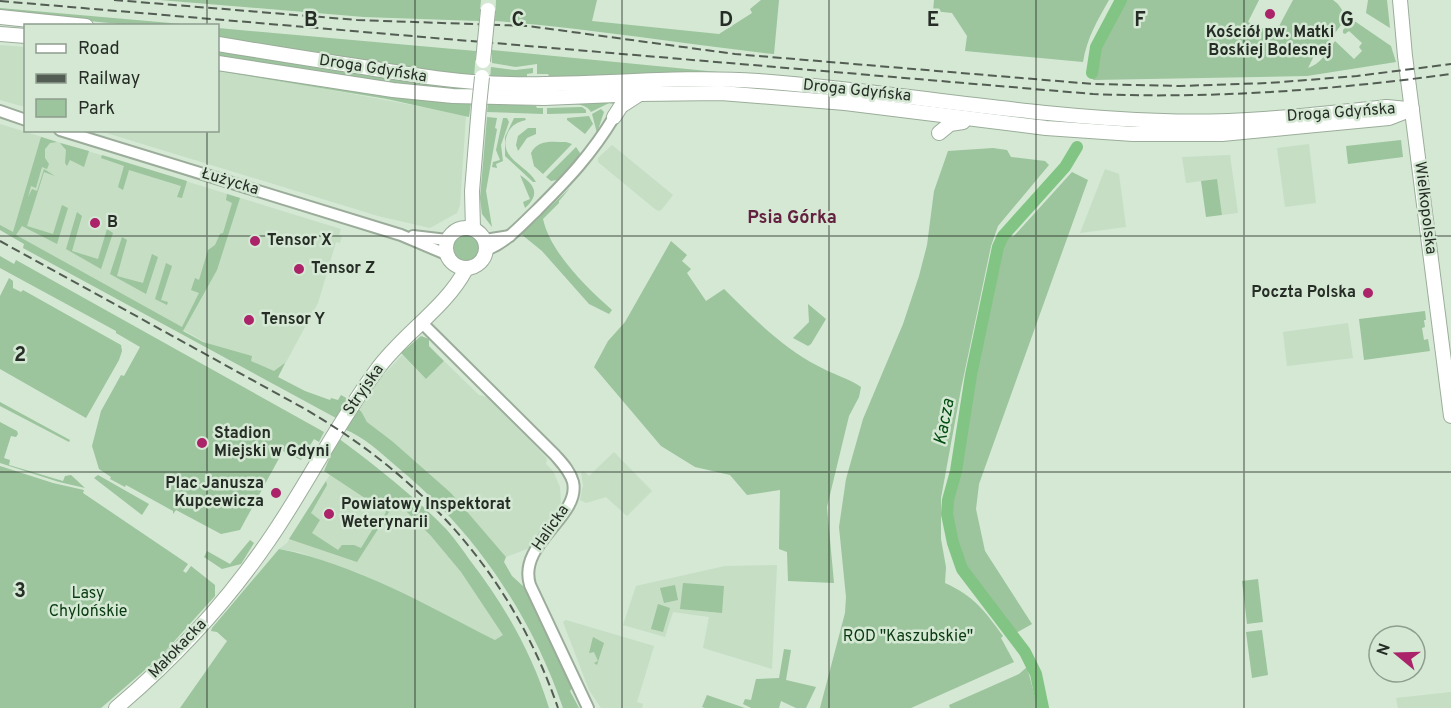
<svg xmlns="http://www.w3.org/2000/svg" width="1451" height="708" viewBox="0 0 1451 708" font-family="Overpass,sans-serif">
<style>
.built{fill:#c5dec4}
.green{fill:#9cc49d}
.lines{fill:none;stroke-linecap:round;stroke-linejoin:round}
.river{stroke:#82c484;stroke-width:12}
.minor-casing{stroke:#9bad9a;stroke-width:14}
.major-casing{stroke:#9bad9a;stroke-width:16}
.minor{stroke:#fff;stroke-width:10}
.major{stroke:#fff;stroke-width:14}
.rail{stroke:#535d53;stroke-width:2;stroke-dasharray:9 4.5;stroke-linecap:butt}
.major-bridge-casing{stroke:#9bad9a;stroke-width:16;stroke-linecap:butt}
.major-bridge{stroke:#fff;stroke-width:14}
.grid{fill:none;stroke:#262d26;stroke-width:1.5;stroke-opacity:0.55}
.poi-dot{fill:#ab2368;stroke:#d4e8d4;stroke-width:2}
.labels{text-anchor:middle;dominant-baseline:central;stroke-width:5;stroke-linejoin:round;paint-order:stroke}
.poi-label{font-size:16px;font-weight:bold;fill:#262d26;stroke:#d4e8d4;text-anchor:start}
.street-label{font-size:16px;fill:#262d26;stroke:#d4e8d4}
.park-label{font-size:16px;fill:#093910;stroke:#d4e8d4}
.neighbourhood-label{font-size:18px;font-weight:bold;fill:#63213f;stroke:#d4e8d4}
.water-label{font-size:18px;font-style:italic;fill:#034d11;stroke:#d4e8d4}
.grid-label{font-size:20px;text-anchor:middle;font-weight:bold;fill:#262d26;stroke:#d4e8d4;stroke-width:5;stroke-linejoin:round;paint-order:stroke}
</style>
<rect width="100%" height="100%" fill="#d4e8d4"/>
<g class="built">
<path d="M0 45 25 47V107L0 100Z"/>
<path d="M218 71 261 77 466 115 460 205 457 213 430 228 378 216 100 131 218 130Z"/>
<path d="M0 124 341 229 339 235 342 236 340 243 336 242 318 303 278 377 203 341 0 228Z"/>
<path d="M1309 144 1316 203 1285 207 1277 148Z"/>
<path d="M612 145 673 195 662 209 659 211 655 209 598 162V158Z"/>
<path d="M1230 155 1238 213 1222 215 1217 179 1186 183 1182 157Z"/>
<path d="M1105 169 1119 174 1126 227 1080 233Z"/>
<path d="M1348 323 1353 358 1287 366 1283 332Z"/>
<path d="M402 355 426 379 444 361 479 395 487 397 544 455 547 459 546 464 553 471 560 487 561 502 557 513 532 547 506 557 451 493 392 441 367 422 360 409 378 381Z"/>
<path d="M614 452 652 491 627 516 606 497 586 503 580 500 583 485 581 473 584 471 589 476Z"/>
<path d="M341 457 394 498 431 536 461 572 504 635 495 640 359 573 298 552 279 549 287 543Z"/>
<path d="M777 565 772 669 703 648 709 617 673 612 665 637 623 625 636 586 725 566Z"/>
<path d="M566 620 654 646 637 702 643 704 642 708H601L589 690 563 622Z"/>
<path d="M1451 692V708H1398L1396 698Z"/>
</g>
<g class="green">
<path d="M160 0H481L479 21 364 17Z"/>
<path d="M496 0H597L592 21 719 34 752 13 750 9 761 0H779L774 54C681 44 588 28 495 21Z"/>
<path d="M934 0H1109C1097 21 1087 38 1083 62L965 51 967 36 952 13 933 11Z"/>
<path d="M1125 0H1259L1248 22 1273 33 1277 30 1293 0H1333L1338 4 1347 17 1320 53 1316 52 1308 68C1321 64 1328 51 1335 41L1354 59 1362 51 1359 47 1362 43 1349 31 1345 34 1343 33V30L1353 20 1391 46 1396 62 1307 76 1093 80 1098 44Z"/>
<path d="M1368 0H1387L1390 28 1366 13Z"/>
<path d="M0 8 193 25H129L0 12Z"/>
<path d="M218 28 476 51 474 78 218 40Z"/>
<path d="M218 49 472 87 471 92 431 89 218 58Z"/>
<path d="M492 50 728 73 578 78 549 76 548 74H537V64L516 67 492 63Z"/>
<path d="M491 67 515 70 533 68V73L527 74V77L511 79 490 78Z"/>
<path d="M218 68 471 103 469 117 387 99 218 71Z"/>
<path d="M621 99 618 105 609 103 591 112C584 101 569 105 558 105L574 102Z"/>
<path d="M488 102 536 106 537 108H543V114L487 112Z"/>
<path d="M582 107 586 110V113L547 114V108Z"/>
<path d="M601 109 604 112 597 133 592 114Z"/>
<path d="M589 116 593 124 585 134 567 120V118Z"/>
<path d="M487 117 497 118 495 128 497 129 486 191 492 227 482 214 480 198Z"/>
<path d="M503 118H507L509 122 501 145 503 161 496 164 497 168 492 167 493 162 500 160 496 150Z"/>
<path d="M514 118H525L526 120C517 122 510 126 507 135 498 159 528 166 536 182H533L505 156V137Z"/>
<path d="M528 128H536V134L527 138 518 151 516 145 518 136Z"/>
<path d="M41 137 57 142 50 143 45 149V158L49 164 47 169 42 167 36 188 31 186 28 197 32 189 37 191 44 169 55 176 44 172 27 226 53 234 62 205 68 208 57 244 22 226 16 235 182 327 199 293 191 290 195 278 199 280 208 250 215 245 220 234 223 233 232 203 226 200 227 194 240 198 217 270 183 331 203 342 252 356 251 361 274 371 285 363 278 377 305 391 330 400 331 398 338 400 341 395 348 399 336 418 23 248 24 244 0 230V225L13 232Z"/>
<path d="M1401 140 1403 157 1348 164 1346 146Z"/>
<path d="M566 142 572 144 543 174 534 166 531 153C538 139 552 142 566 142Z"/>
<path d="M60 143 89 151 84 167 70 160 67 166 65 163 66 150Z"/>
<path d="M576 147 580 153 579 157 557 180 551 181 546 177Z"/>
<path d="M993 148 1007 150 1011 157 1045 161 1049 165 998 226 991 246 961 389 941 498V539L946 567 945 583C975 597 984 610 1003 636L1001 638 1014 662 911 708H820L845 613 846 597 839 527 846 479 863 419 903 324 919 276 927 245 934 191 948 151Z"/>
<path d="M102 155 187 181 182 198 177 197 181 186 129 170 123 190 118 187 124 166 101 158Z"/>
<path d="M1072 172 1088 180 979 484 976 509 985 551 1032 624 1014 634 964 567 954 531 952 510 971 391 1003 242 1009 235 1013 237Z"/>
<path d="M520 175C534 184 541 194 525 208L523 202 530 199Z"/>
<path d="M1217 179 1222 215 1206 217 1201 181Z"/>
<path d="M570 188 559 201V203L543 219C550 252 587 288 612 310L609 314 589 304 542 251 521 234Z"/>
<path d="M77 212 82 216 72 251 98 259 107 229 113 233 101 269 66 249Z"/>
<circle cx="466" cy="248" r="14"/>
<path d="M122 237 127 240 117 276 143 283 152 254 158 257 146 294 110 274Z"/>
<path d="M671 241 687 255 682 261 691 269 687 273 706 301 724 289C753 318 782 347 818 366 832 374 848 378 861 387L859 397 849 416 827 507 834 583 788 581 787 552 779 549 780 490 747 495 730 475 695 467 661 446 594 367 608 341 625 322Z"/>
<path d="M0 256 14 264 16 260 324 432 319 442 314 439 301 460 283 451 240 530 221 534 176 510 173 514V511L126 485 125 487 110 479 111 477 99 469 92 446 101 411 121 375 124 376 140 347 116 333V331L0 268Z"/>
<path d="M166 263 172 266 161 300 168 302 167 305 155 299Z"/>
<path d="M9 278 13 281V288L21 292 23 290 121 345 122 351 119 360 86 418 0 369V296Z"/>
<path d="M808 304 826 319 811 344 808 346 793 338 809 322Z"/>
<path d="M1425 311 1426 320H1424L1425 327 1422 328 1424 340 1428 339 1430 351 1364 360 1359 319Z"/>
<path d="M421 336 429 339V346L444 361 426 379 401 353Z"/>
<path d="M0 402 70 440 69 442 0 406Z"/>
<path d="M358 409 361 411 367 422 392 441 451 493 506 557 504 562 512 576 524 587 529 595 570 681 572 688 570 691 579 708H563C531 614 473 529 396 466 380 452 364 437 344 429Z"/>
<path d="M0 422 17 431 18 434 16 437 11 436 4 458 10 460 9 465 63 481 65 476 71 475 85 488 59 482 0 463Z"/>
<path d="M338 438C376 466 414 496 447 530 455 539 462 549 469 559 504 604 532 653 549 708H180L227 641 217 632 211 631 212 628 279 549C356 564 426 605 495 640L503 635 461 572 431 536 396 501 357 562 289 539 326 481 327 485 311 513 320 520 312 533 338 550 342 545H354L361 548 379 519 382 520 386 512 324 471Z"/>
<path d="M0 466 53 483 84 490 83 493 188 564 183 571 186 573 191 566 215 585V596L160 657 101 708H0Z"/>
<path d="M98 475 149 504 142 515 94 478Z"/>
<path d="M250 540 254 543 241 564 222 569 204 557 207 551 230 564Z"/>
<path d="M1258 579 1263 622 1247 624 1242 581Z"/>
<path d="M683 583 724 586 722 613 680 609Z"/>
<path d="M675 585 678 600 664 603 660 588Z"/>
<path d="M658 604 670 608 663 632 651 629Z"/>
<path d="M1262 630 1268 675 1252 678 1246 632Z"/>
<path d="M593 637 604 643 597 665 594 663 598 661 594 652 589 653Z"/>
<path d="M784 649 791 650 786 680 816 687 806 708H796L781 701 779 708H751L743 704 745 699 751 700 756 679 779 678Z"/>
<path d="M1027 667 1038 708H950L949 705 1019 674Z"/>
<path d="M707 695 745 708H705L702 707Z"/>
</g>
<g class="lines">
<g class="river">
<path d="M1092 73 1096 47 1121 0"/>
<path d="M1043 708 1036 674 1025 652 962 569 953 543 947 514 948 500 956 471 971 375 998 247 1003 236 1065 167 1077 147"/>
</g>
<g class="minor-casing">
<g id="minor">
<path d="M0 111 26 120"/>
<path d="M60 130 401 235 446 254"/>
<path d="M413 236 447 240"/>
<path d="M485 240 510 236"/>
<path d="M486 250C507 242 521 225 537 210 568 179 591 155 614 117"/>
<path d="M422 323 555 455C562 463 570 471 573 482 581 517 517 543 530 585L588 708"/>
</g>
</g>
<g class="major-casing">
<g id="major">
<path d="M1400 0 1405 56 1451 416"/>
<path d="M0 17 86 26"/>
<path d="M0 34 26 36"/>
<path d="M218 44C266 52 315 60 363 67 412 75 461 83 510 84 593 86 675 75 758 81 893 91 1027 117 1163 121 1238 124 1313 115 1387 107L1407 109"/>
<path d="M218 63 393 90 453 96 544 98 640 94 721 93 845 103 1046 128 1133 134H1222L1305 126 1389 118 1412 109"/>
<path d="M614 117 621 106 638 95"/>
<path d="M939 133 950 124 963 122"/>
<circle cx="466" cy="248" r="20"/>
<path d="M473 229 472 191 479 106"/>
<path d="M116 708C174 659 226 603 269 540 307 485 336 425 376 371 402 334 445 309 466 269"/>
</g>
</g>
<use href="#minor" class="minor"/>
<use href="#major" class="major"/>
<g class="rail">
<path d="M114 0 357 20 528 26 735 54 1093 84 1180 86 1269 83 1357 76 1451 64"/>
<path d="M0 1 1093 94C1213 99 1332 90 1451 74"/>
<path d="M0 241 305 409C425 479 512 575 558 708"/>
</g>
<g class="major-bridge-casing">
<g id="major-bridge">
<path d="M483 61 488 10"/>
<path d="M479 106 482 77"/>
</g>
</g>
<use href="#major-bridge" class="major-bridge"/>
</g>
<path class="grid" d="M207 0V26M415 0V708M622 0V708M829 0V708M1036 0V708M1244 0V708M207 130V708M0 236H1451M0 472H1451"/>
<g class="poi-dot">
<circle cx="1270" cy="14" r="6"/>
<circle cx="95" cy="223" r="6"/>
<circle cx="255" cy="241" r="6"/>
<circle cx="299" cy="269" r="6"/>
<circle cx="1368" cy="293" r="6"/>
<circle cx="249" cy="320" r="6"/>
<circle cx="202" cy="443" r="6"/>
<circle cx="276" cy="493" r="6"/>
<circle cx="329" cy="514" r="6"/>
</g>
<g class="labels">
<g class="poi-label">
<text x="1270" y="33" text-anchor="middle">Kościół pw. Matki<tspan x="1270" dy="18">Boskiej Bolesnej</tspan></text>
<text x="107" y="223">B</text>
<text x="267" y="241">Tensor X</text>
<text x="311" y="269">Tensor Z</text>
<text x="1356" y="293" text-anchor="end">Poczta Polska</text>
<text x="261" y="320">Tensor Y</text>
<text x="214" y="434">Stadion<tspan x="214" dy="18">Miejski w Gdyni</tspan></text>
<text x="264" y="484" text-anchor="end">Plac Janusza<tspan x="264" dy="18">Kupcewicza</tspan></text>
<text x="341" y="505">Powiatowy Inspektorat<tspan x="341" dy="18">Weterynarii</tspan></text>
</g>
<g class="street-label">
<text transform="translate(373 69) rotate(9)">Droga Gdyńska</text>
<text transform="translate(857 91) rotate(6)">Droga Gdyńska</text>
<text transform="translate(1341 113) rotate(-4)">Droga Gdyńska</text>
<text transform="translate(230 182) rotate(17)">Łużycka</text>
<text transform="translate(1425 208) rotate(83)">Wielkopolska</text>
<text transform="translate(364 390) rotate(-55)">Stryjska</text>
<text transform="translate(551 528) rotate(-55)">Halicka</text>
<text transform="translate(178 649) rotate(-46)">Małokacka</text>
</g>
<g class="park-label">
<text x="88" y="594">Lasy<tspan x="88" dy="18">Chylońskie</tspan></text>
<text x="908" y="637">ROD "Kaszubskie"</text>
</g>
<g class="neighbourhood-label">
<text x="792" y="218">Psia Górka</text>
</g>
<g class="water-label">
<text transform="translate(945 422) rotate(-79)">Kacza</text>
</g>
</g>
<g class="grid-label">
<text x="311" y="26">B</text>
<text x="518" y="26">C</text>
<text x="726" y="26">D</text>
<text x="933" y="26">E</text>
<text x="1140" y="26">F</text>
<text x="1347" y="26">G</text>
<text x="20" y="361">2</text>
<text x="20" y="597">3</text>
</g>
<rect x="24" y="24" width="195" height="108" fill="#d4e8d4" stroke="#8e9d8e" stroke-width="1.5"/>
<rect x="36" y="44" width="30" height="9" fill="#ffffff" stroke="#8e9d8e" stroke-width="1.5"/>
<text x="78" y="54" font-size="18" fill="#262d26">Road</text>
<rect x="36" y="74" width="30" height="9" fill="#535d53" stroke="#8e9d8e" stroke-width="1.5"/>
<text x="78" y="84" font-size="18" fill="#262d26">Railway</text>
<rect x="36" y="99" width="30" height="18" fill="#9cc49d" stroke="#8e9d8e" stroke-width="1.5"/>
<text x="78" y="114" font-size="18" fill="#262d26">Park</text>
<g transform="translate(1397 654) rotate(289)"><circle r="28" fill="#d4e8d4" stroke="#8e9d8e" stroke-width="1.5"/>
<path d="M0-4.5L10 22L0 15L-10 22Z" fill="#ab2368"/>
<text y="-9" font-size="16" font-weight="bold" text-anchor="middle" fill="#262d26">N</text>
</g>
</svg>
